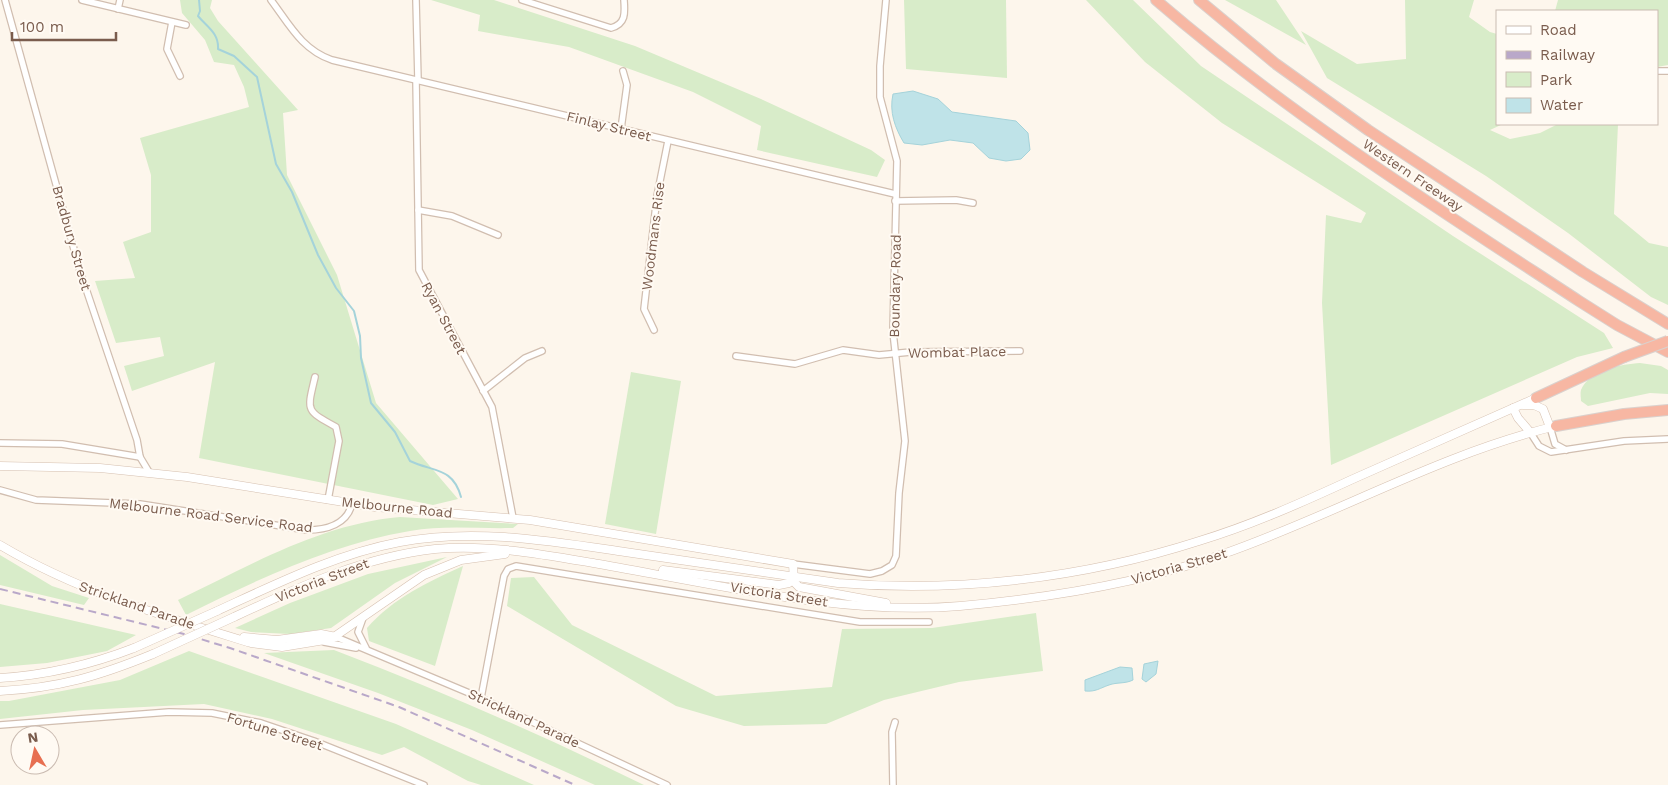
<svg xmlns="http://www.w3.org/2000/svg" width="1668" height="785" viewBox="0 0 1668 785" font-family="'Work Sans',sans-serif">
<style>
.green{fill:#d8ecc9}
.water{fill:#bfe3e8;stroke:#a5d3da}
.lines{fill:none;stroke-linecap:round;stroke-linejoin:round}
.stream{stroke:#a5d3da;stroke-width:2}
.street-casing{stroke:#d1beb0;stroke-width:8}
.secondary-casing{stroke:#d6c0b0;stroke-width:9}
.highway-casing{stroke:#dad1cd;stroke-width:12}
.street{stroke:#fff;stroke-width:5.5}
.secondary{stroke:#fff;stroke-width:8}
.highway{stroke:#f7b7a3;stroke-width:10}
.rail{stroke:#b9a8c9;stroke-width:2;stroke-dasharray:8 5;stroke-linecap:butt}
.secondary-bridge-casing{stroke:#d6c0b0;stroke-width:9;stroke-linecap:butt}
.highway-bridge-casing{stroke:#dad1cd;stroke-width:12;stroke-linecap:butt}
.secondary-bridge{stroke:#fff;stroke-width:8}
.highway-bridge{stroke:#f7b7a3;stroke-width:10}
.labels{text-anchor:middle;dominant-baseline:central;stroke-width:4;stroke-linejoin:round;paint-order:stroke}
.street-label{font-size:14px;fill:#7a5c4d;stroke:#fffaf3}
</style>
<rect width="100%" height="100%" fill="#fdf6ec"/>
<g class="green">
<path d="M180 0H212L210 8 218 21 298 110 283 113 287 175 337 275 376 403 458 499 433 505 199 458 215 362 132 391 124 366 164 356 160 337 116 343 95 281 135 278 123 242 151 232V175L140 138 249 107 244 87 234 65 214 62 205 40 182 13Z"/>
<path d="M431 0H494L635 46 761 99 871 150 885 160 877 177 757 150 761 126 693 92 569 47 478 31 480 15Z"/>
<path d="M904 0H1006L1007 78 906 69Z"/>
<path d="M1086 0H1133L1201 66 1453 236 1604 333 1613 348 1577 357 1331 465 1322 303 1326 215 1361 223 1366 213 1222 123 1145 62Z"/>
<path d="M1225 0H1276L1306 45Z"/>
<path d="M1405 0H1474L1469 17 1490 32 1497 34V124H1503L1490 130 1510 139 1540 133 1558 124H1618L1614 214 1649 243 1668 247V305L1651 297 1568 233 1486 176 1327 78 1301 31 1357 64 1406 59Z"/>
<path d="M1558 0H1668V65L1657 67V11H1555Z"/>
<path d="M1640 363 1661 366 1668 370V394L1650 393 1588 406 1581 401C1581 398 1580 393 1581 390 1589 370 1622 364 1640 363Z"/>
<path d="M631 372 681 381 656 534 605 524Z"/>
<path d="M400 517 518 524 513 528C479 529 443 525 410 531 332 544 256 580 186 615L178 600C249 566 320 524 400 517Z"/>
<path d="M0 555 52 586 89 598 84 605 0 585Z"/>
<path d="M447 557 395 583 331 628 290 634 251 632 235 628 290 603 368 574Z"/>
<path d="M463 566 435 666 369 641 367 628C393 598 428 582 463 566Z"/>
<path d="M534 577 572 625 716 696 832 687 842 629 932 628 1036 613 1043 671 959 682 884 700 826 724 744 726 676 706 507 606 511 578Z"/>
<path d="M0 604 136 635 107 651 47 663 0 667Z"/>
<path d="M334 650C439 690 542 735 644 785H595L472 730 378 693 264 653Z"/>
<path d="M189 651 396 724 534 785H481L468 781 404 747 382 755 272 719 204 704 83 710 0 719V701H9L120 680Z"/>
</g>
<g class="water">
<path d="M913 91 938 99 952 112 1016 121 1028 133 1030 150 1021 159 1006 161 989 158 973 143 950 140 922 145 904 143C895 128 889 112 893 94Z"/>
<path d="M1158 661 1156 674 1146 682 1142 679 1144 664Z"/>
<path d="M1120 667 1132 668 1133 680C1125 684 1117 682 1109 685 1100 688 1096 692 1085 691V680Z"/>
</g>
<g class="lines">
<path class="stream" d="M199 0 200 11 198 16C207 27 219 33 218 49L234 56 257 77 276 164 292 192 318 255 336 288 354 311 360 336 361 358 371 403 395 432 410 461C433 472 453 467 461 497"/>
<g class="street-casing">
<g id="street">
<path d="M5 0 80 271 137 440 140 457 149 472"/>
<path d="M82 0 186 25"/>
<path d="M271 0C289 24 302 50 332 60L895 194"/>
<path d="M416 0 418 80"/>
<path d="M522 0 611 28C626 24 625 13 624 0"/>
<path d="M118 9 120 0"/>
<path d="M172 22 167 49 180 76"/>
<path d="M1657 71H1668"/>
<path d="M416 80 419 270 492 407 513 518"/>
<path d="M621 129 627 85 623 71"/>
<path d="M895 201 956 200 973 203"/>
<path d="M418 210 452 216 498 235"/>
<path d="M654 330 644 309 657 196 668 141"/>
<path d="M736 356 795 364 843 350 879 355 911 352 1020 351"/>
<path d="M315 377C307 411 305 410 336 427L339 441 328 500"/>
<path d="M483 391 525 358 542 351"/>
<path d="M1550 427 1555 444 1566 450"/>
<path d="M1530 432 1539 446 1551 452 1624 441 1668 439"/>
<path d="M0 443 62 444 140 457"/>
<path d="M0 490 36 500 140 504 307 530C327 530 347 524 352 504"/>
<path d="M793 564 870 574 882 571 892 565 896 556 899 493 905 441 893 332 897 161 880 97V66L886 0"/>
<path d="M363 618 358 632 366 648"/>
<path d="M336 637 481 698 667 785"/>
<path d="M324 642 356 648"/>
<path d="M481 698 504 576 508 569 516 566 860 622H929"/>
<path d="M0 725 169 712 212 713 261 723 314 741 424 785"/>
<path d="M893 785 892 732 895 722"/>
</g>
</g>
<g class="secondary-casing">
<g id="secondary">
<path d="M1523 405H1534L1543 409 1550 427"/>
<path d="M1513 408 1518 418 1530 432"/>
<path d="M0 466 100 468 187 477 375 507 530 520 793 564 794 582 799 587 886 603"/>
<path d="M0 545C79 592 163 616 251 643L282 647 331 639 424 575 461 560 505 554"/>
<path d="M663 570 779 585 789 583 793 576"/>
<path d="M217 611C276 584 336 554 400 542 476 528 550 541 625 552 696 562 767 572 838 583 958 593 1084 578 1199 541 1252 525 1303 502 1353 479 1414 452 1475 425 1536 398"/>
<path d="M234 617C299 587 363 557 435 549 490 544 546 555 599 564 714 584 845 616 960 606 1048 598 1140 584 1223 554 1335 515 1440 454 1556 426"/>
<path d="M244 637 277 640 321 634 336 637"/>
<path d="M0 678C48 675 90 665 134 648"/>
<path d="M0 691C59 688 99 676 153 654"/>
</g>
</g>
<g class="highway-casing">
<g id="highway">
<path d="M1156 0C1288 114 1434 206 1579 301L1617 325 1668 352"/>
<path d="M1199 0 1276 64 1368 130 1583 272 1668 324"/>
<path d="M1536 398 1624 357"/>
<path d="M1556 426 1624 414 1668 410"/>
</g>
</g>
<use href="#street" class="street"/>
<use href="#secondary" class="secondary"/>
<use href="#highway" class="highway"/>
<path class="rail" d="M0 589 184 634 230 648 399 707 575 785"/>
<g class="secondary-bridge-casing">
<g id="secondary-bridge">
<path d="M134 648 217 611"/>
<path d="M153 654 234 617"/>
</g>
</g>
<g class="highway-bridge-casing">
<path id="highway-bridge" d="M1624 357 1668 341"/>
</g>
<use href="#secondary-bridge" class="secondary-bridge"/>
<use href="#highway-bridge" class="highway-bridge"/>
</g>
<g class="labels">
<g class="street-label">
<text transform="translate(609 126) rotate(14)">Finlay Street</text>
<text transform="translate(1413 175) rotate(34)">Western Freeway</text>
<text transform="translate(653 236) rotate(-83)">Woodmans Rise</text>
<text transform="translate(72 238) rotate(74)">Bradbury Street</text>
<text transform="translate(895 286) rotate(-89)">Boundary Road</text>
<text transform="translate(444 318) rotate(62)">Ryan Street</text>
<text transform="translate(957 352) rotate(-1)">Wombat Place</text>
<text transform="translate(397 507) rotate(6)">Melbourne Road</text>
<text transform="translate(211 515) rotate(7)">Melbourne Road Service Road</text>
<text transform="translate(1179 566) rotate(-16)">Victoria Street</text>
<text transform="translate(322 580) rotate(-21)">Victoria Street</text>
<text transform="translate(779 594) rotate(9)">Victoria Street</text>
<text transform="translate(137 605) rotate(19)">Strickland Parade</text>
<text transform="translate(524 718) rotate(25)">Strickland Parade</text>
<text transform="translate(275 731) rotate(17)">Fortune Street</text>
</g>
</g>
<rect x="1496" y="10" width="162" height="115" fill="#fffaf3" stroke="#cabbb1"/>
<rect x="1506" y="26" width="25" height="8" fill="#ffffff" stroke="#cabbb1"/>
<text x="1540" y="35" font-size="15" fill="#7a5c4d">Road</text>
<rect x="1506" y="51" width="25" height="8" fill="#b9a8c9" stroke="#cabbb1"/>
<text x="1540" y="60" font-size="15" fill="#7a5c4d">Railway</text>
<rect x="1506" y="72" width="25" height="15" fill="#d8ecc9" stroke="#cabbb1"/>
<text x="1540" y="85" font-size="15" fill="#7a5c4d">Park</text>
<rect x="1506" y="98" width="25" height="15" fill="#bfe3e8" stroke="#cabbb1"/>
<text x="1540" y="110" font-size="15" fill="#7a5c4d">Water</text>
<g transform="translate(35 750) rotate(351)"><circle r="24" fill="#fffaf3" stroke="#cabbb1"/>
<path d="M0-4L9 19L0 12L-9 19Z" fill="#e76f51"/>
<text y="-8" font-size="14" font-weight="bold" text-anchor="middle" fill="#7a5c4d">N</text>
</g>
<path d="M12 32v8h104v-8" fill="none" stroke="#7a5c4d" stroke-width="2.5"/>
<text x="20" y="32" font-size="15" fill="#7a5c4d" stroke="#fffaf3" stroke-width="4" paint-order="stroke">100 m</text>
</svg>
